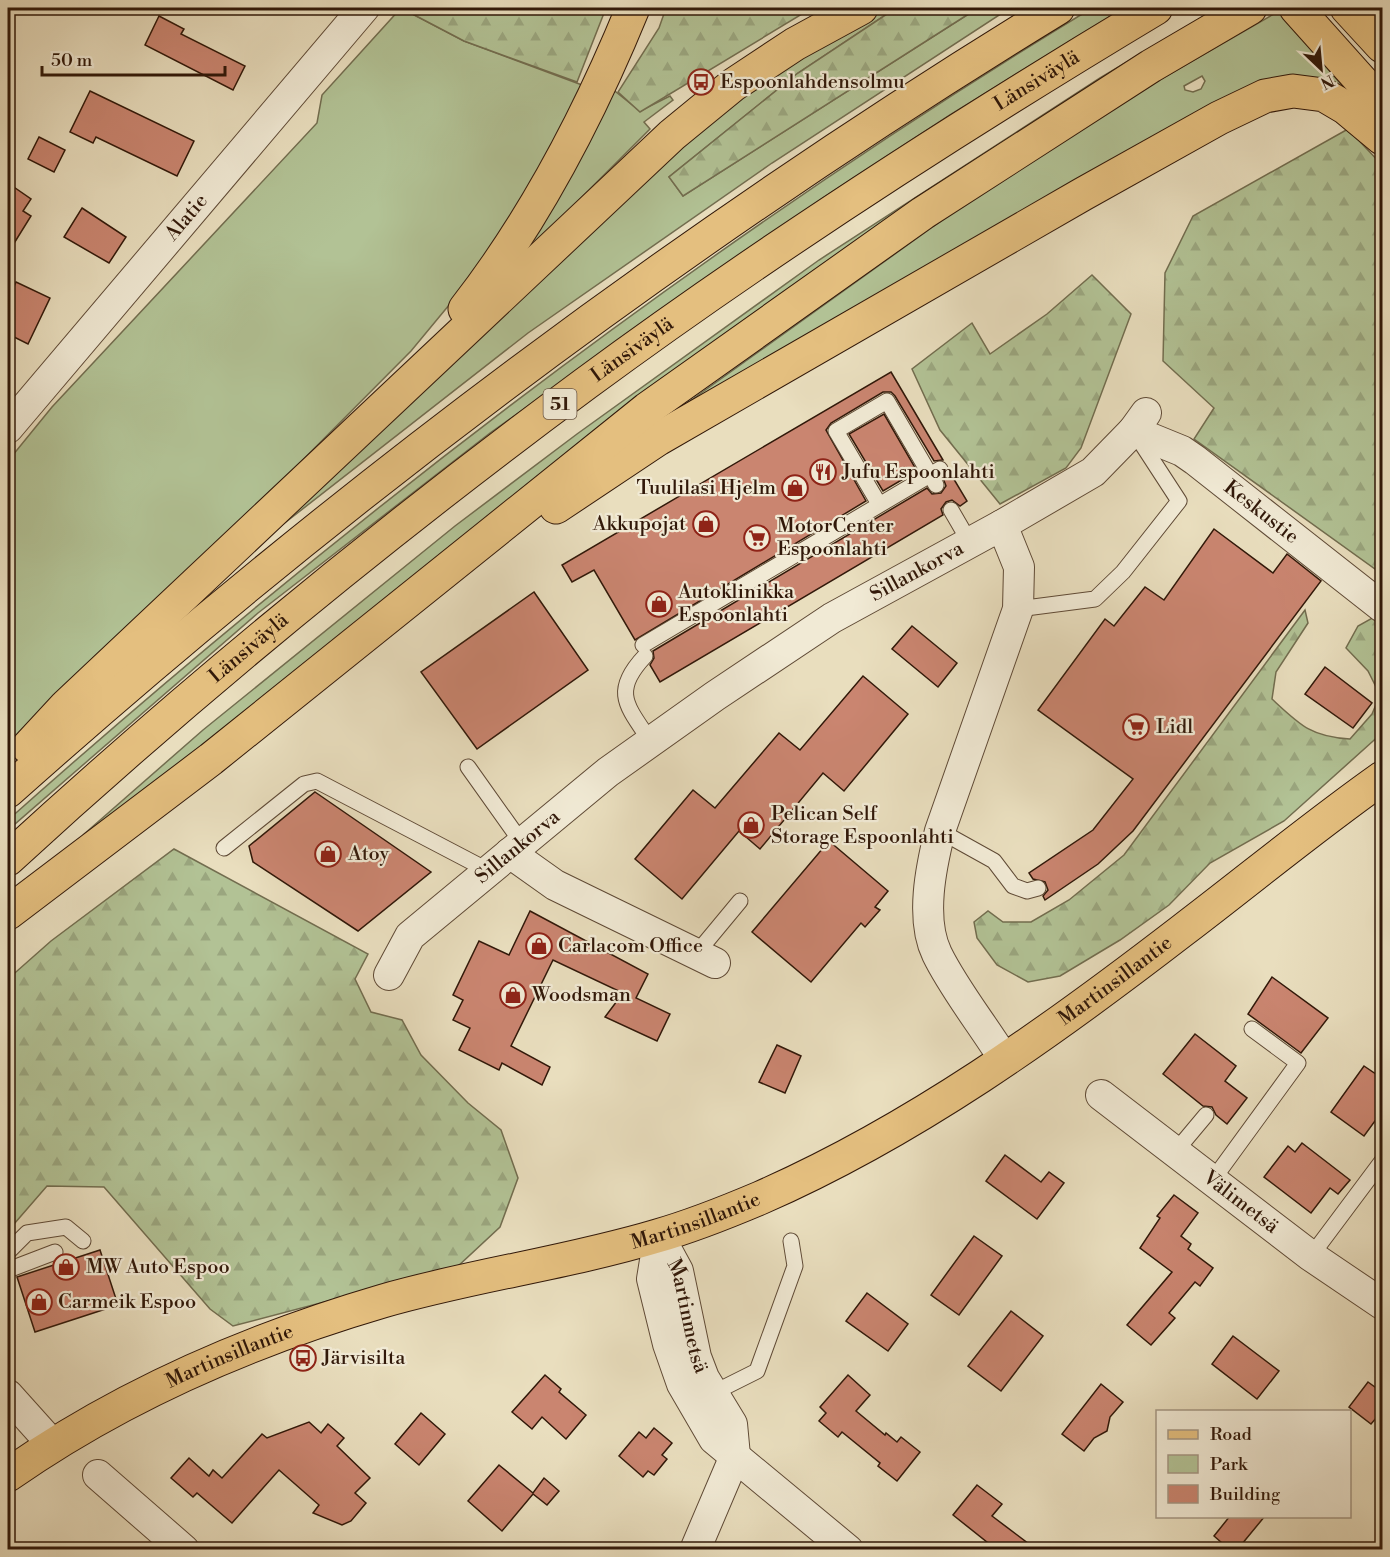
<svg xmlns="http://www.w3.org/2000/svg" width="1390" height="1557" viewBox="0 0 1390 1557" font-family="'Libre Bodoni',serif">
<style>
.green{fill:#b2c295;stroke:#726d4f;stroke-width:1.5;fill-rule:evenodd}
.forest{fill:url(#forest-firs);stroke:#726d4f;stroke-width:1.5}
.building{fill:#ca8570;stroke:#311809;stroke-width:1.5}
.lines{fill:none;stroke-linecap:round;stroke-linejoin:round}
.service-casing{stroke:#5f4a36;stroke-width:17}
.minor-casing{stroke:#5f4a36;stroke-width:32}
.primary-casing{stroke:#311809;stroke-width:35}
.motorway-casing{stroke:#311809;stroke-width:35}
.service{stroke:#f1ead5;stroke-width:15}
.minor{stroke:#f1ead5;stroke-width:30}
.primary{stroke:#e4bf7f;stroke-width:33}
.motorway{stroke:#e4bf7f;stroke-width:33}
.labels{text-anchor:middle;dominant-baseline:central;stroke-width:4.5;stroke-linejoin:round;paint-order:stroke}
.shield{fill:#f1ead5;stroke:#6b5746;stroke-width:1.5}
.shield-label{font-size:18px;font-weight:bold;fill:#311809}
.street-label{font-size:20px;fill:#311809;stroke:#f1ead5}
.poi-label{font-size:20px;fill:#311809;stroke:#f1ead5;text-anchor:start}
</style>
<defs>
<pattern id="forest-firs" width="22" height="20" patternUnits="userSpaceOnUse" patternTransform="scale(1.5)"><rect width="22" height="20" fill="#b2c295"/><path d="M5 1l3.5 6h-7zM16 11l3.5 6h-7z" fill="#9aa67f"/></pattern>
</defs>
<rect width="100%" height="100%" fill="#e9debe"/>
<filter id="stains"><feTurbulence type="fractalNoise" baseFrequency=".00333" numOctaves="4"/><feColorMatrix values="0 0 0 0 .2 0 0 0 0 .09 0 0 0 0 .02 0 0 0 .5 -.17"/></filter>
<radialGradient id="worn" r=".72"><stop offset=".6" stop-color="#630" stop-opacity="0"/><stop offset="1" stop-color="#630" stop-opacity=".3"/></radialGradient>
<g class="green">
<path d="M401 8 464 41 582 85 526 194 459 293 411 351 265 498 8 743V461L52 407 317 123 322 95Z"/>
<path d="M885 8H896L798 73 669 177 683 196 978 8H1010L772 163 528 333 268 536 708 119 863 19Z"/>
<path d="M1092 8H1124L950 115 823 198 490 433 258 613 8 830V820C346 519 705 243 1092 8Z"/>
<path d="M1218 8H1234L83 835 203 730 455 526 577 434 819 260 1100 78Z"/>
<path d="M1279 11 1345 89 1307 82 658 424 959 208 1135 94ZM1202 76 1205 81 1201 89 1193 92 1185 90 1184 86Z"/>
<path d="M611 88 640 111 670 96 673 100 644 122 650 129 506 273Z"/>
</g>
<g class="forest">
<path d="M401 8H606L577 82 464 41Z"/>
<path d="M666 8H812L640 112 618 92 659 28Z"/>
<path d="M896 8H978L683 196 669 177 798 73Z"/>
<path d="M1348 129 1382 165V574L1194 439 1214 408 1163 361 1165 273 1193 216Z"/>
<path d="M1092 275 1131 314 1081 448 1066 468 1000 504 940 430 912 369 972 323 990 354 1047 314Z"/>
<path d="M1305 610 1308 623 1276 672 1272 699C1300 725 1311 737 1350 739L1372 714 1380 695 1368 671 1346 648 1358 626 1374 617 1382 621V733L1284 821 1210 863 1169 905 1120 940 1060 976 1028 982 997 965 977 938 974 922 988 911 1003 922H1031L1069 900 1124 855Z"/>
<path d="M174 849 368 954 355 979 371 1012 402 1020 421 1055 468 1103 501 1130 518 1178 500 1227 457 1267 233 1326 210 1309 104 1187 47 1186 8 1231V979L51 941Z"/>
</g>
<g class="building">
<path d="M159 16 184 29 181 34 245 66 233 90 145 45Z"/>
<path d="M90 91 194 141 177 176 96 137 93 143 70 132Z"/>
<path d="M39 137 65 150 54 172 28 159Z"/>
<path d="M8 183 31 199 23 211 31 216 8 253Z"/>
<path d="M82 208 126 237 109 263 64 237Z"/>
<path d="M16 282 50 298 28 344 8 334V300Z"/>
<path d="M891 372 943 460 934 461 895 396 891 392H883L831 423 826 430 866 501 635 640 594 570 572 582 562 565Z"/>
<path d="M884 414 917 471 883 491 849 434Z"/>
<path d="M949 471 967 501 960 506 952 500 946 502 941 509 943 515 660 682 650 665 654 658 653 651 927 488 932 494 941 493 946 486 943 478Z"/>
<path d="M1214 529 1273 573 1287 554 1321 581 1133 831 1098 864 1045 900 1043 896 1048 890 1045 882 1033 879 1029 873 1093 830 1133 779 1038 710 1105 619 1114 626 1145 587 1164 600Z"/>
<path d="M534 592 588 670 477 749 421 672Z"/>
<path d="M912 626 957 663 938 687 892 649Z"/>
<path d="M1325 667 1372 703 1353 728 1305 694Z"/>
<path d="M863 676 908 714 844 791 823 773 760 849 739 831 682 899 635 859 693 790 715 808 779 733 800 750Z"/>
<path d="M315 792 431 872 358 931 253 862 249 846Z"/>
<path d="M829 841 888 891 875 907 880 910 865 927 861 923 811 982 752 932Z"/>
<path d="M530 911 648 974 636 998 670 1014 657 1041 605 1017 623 993 553 960 511 1046 550 1067 542 1085 502 1063 499 1070 459 1050 470 1028 453 1020 463 1000 453 995 479 941 509 955Z"/>
<path d="M1272 977 1328 1018 1301 1053 1248 1014Z"/>
<path d="M1195 1034 1236 1066 1225 1081 1247 1098 1227 1124 1216 1115 1212 1107 1203 1106 1163 1074Z"/>
<path d="M777 1045 801 1056 785 1093 759 1082Z"/>
<path d="M1364 1066 1383 1079V1110L1364 1136 1331 1112Z"/>
<path d="M1302 1143 1350 1180 1338 1194 1330 1188 1311 1213 1264 1177 1288 1146 1295 1152Z"/>
<path d="M1005 1155 1041 1182 1049 1172 1064 1183 1037 1219 986 1181Z"/>
<path d="M1174 1195 1198 1213 1181 1236 1191 1244 1188 1249 1213 1268 1200 1286 1195 1282 1169 1313 1175 1318 1151 1345 1127 1325 1172 1272 1140 1248 1160 1218 1157 1216Z"/>
<path d="M974 1236 1002 1256 959 1315 931 1295Z"/>
<path d="M100 1250 118 1305 35 1332 17 1277Z"/>
<path d="M867 1293 908 1324 888 1351 846 1321Z"/>
<path d="M1011 1311 1043 1336 1001 1391 968 1366Z"/>
<path d="M1233 1336 1279 1371 1257 1399 1212 1364Z"/>
<path d="M545 1375 561 1389 559 1392 586 1415 566 1439 542 1417 532 1429 512 1412Z"/>
<path d="M848 1375 870 1395 856 1411 885 1435 886 1433 897 1442 901 1437 920 1452 897 1481 878 1466 880 1463 842 1432 838 1437 819 1421 826 1413 820 1407Z"/>
<path d="M1368 1382 1383 1393V1410L1371 1424 1349 1407Z"/>
<path d="M1101 1384 1123 1402 1110 1417 1107 1431 1094 1438 1084 1451 1062 1434Z"/>
<path d="M421 1413 445 1434 419 1465 395 1444Z"/>
<path d="M309 1422 321 1433 328 1424 344 1438 337 1446 370 1478 355 1493 366 1503 351 1521 342 1525 313 1513 319 1505 279 1470 232 1523 197 1493 193 1497 171 1478 189 1458 209 1476 213 1470 222 1478 262 1434 267 1438Z"/>
<path d="M654 1428 672 1443 662 1455 667 1459 654 1475 648 1471 643 1477 619 1456 639 1432 646 1438Z"/>
<path d="M499 1465 533 1493 544 1478 559 1491 547 1505 533 1494 502 1531 468 1501Z"/>
<path d="M977 1485 1002 1504 992 1516 1037 1550H997L953 1515Z"/>
<path d="M1230 1516H1265L1237 1550H1230L1214 1536Z"/>
</g>
<g class="lines">
<g class="service-casing">
<g id="service">
<path d="M879 504 836 431 887 401 936 485"/>
<path d="M951 510 969 541"/>
<path d="M1018 609 1095 599 1123 572 1179 501 1138 438"/>
<path d="M643 645 940 469"/>
<path d="M645 656C611 692 627 706 651 742"/>
<path d="M468 767 522 843"/>
<path d="M940 831 994 861 1013 886 1027 891 1038 888"/>
<path d="M224 848 304 784 317 781 489 871"/>
<path d="M696 954 740 901"/>
<path d="M1175 1152 1206 1115"/>
<path d="M1212 1181 1298 1063 1252 1029"/>
<path d="M8 1252 27 1233 66 1227 83 1241"/>
<path d="M1311 1256 1382 1161"/>
<path d="M8 1270 55 1252"/>
<path d="M709 1395 757 1371 795 1266 791 1241"/>
</g>
</g>
<g class="minor-casing">
<g id="minor">
<path id="s1" d="M8 428 364 8"/>
<path id="s2" d="M1133 431 1182 451 1195 460 1382 607"/>
<path d="M1002 525 1093 472 1133 431 1146 413"/>
<path d="M510 853 555 885 715 963"/>
<path id="s3" d="M389 975 410 936 608 772 715 696 832 618 1002 525 1019 567 1018 609 940 831C931 867 920 919 937 954 954 989 983 1025 1004 1059"/>
<path id="s4" d="M1101 1095 1311 1256 1382 1304"/>
<path d="M659 1236 652 1279 668 1344 682 1384 714 1439 848 1550"/>
<path id="s5" d="M659 1236 678 1271 696 1357 704 1378 732 1424 735 1456"/>
<path d="M8 1395 52 1444"/>
<path d="M98 1475 184 1550"/>
<path d="M695 1550 735 1456"/>
</g>
</g>
<g class="primary-casing">
<g id="primary">
<path d="M1296 8 1382 104"/>
<path d="M1347 8 1382 46"/>
<path id="s6" d="M8 1475C121 1396 250 1340 383 1301 473 1275 567 1263 657 1236 692 1226 727 1212 760 1198 913 1131 1052 1031 1183 930 1250 879 1314 826 1382 778"/>
</g>
</g>
<g class="motorway-casing">
<g id="motorway">
<path d="M465 309C535 219 590 113 633 8"/>
<path d="M556 507 658 439 1083 194 1219 118 1265 96 1293 91 1324 95 1346 108 1382 138"/>
<path d="M28 747 66 706 672 135 733 85 795 44 861 8"/>
<path d="M8 791C334 500 685 236 1058 8"/>
<path id="s7" d="M8 859C191 691 385 532 585 384 768 249 961 125 1156 8"/>
<path d="M8 913 211 759 647 409 923 213 1151 66 1250 8"/>
</g>
</g>
<use href="#service" class="service"/>
<use href="#minor" class="minor"/>
<use href="#primary" class="primary"/>
<use href="#motorway" class="motorway"/>
</g>
<defs>
<g id="bus-ring" transform="scale(1.35)"><circle r="9.5" fill="#f1ead5" stroke="#8f2418" stroke-width="1.5"/><path d="M-5-6H5V4H4V6H2V4H-2V6H-4V4H-5ZM-3.5-4V0h7V-4ZM-3.5 1.2v1.5H-2V1.2ZM2 1.2v1.5H3.5V1.2Z" fill="#8f2418"/></g>
<g id="restaurant-ring" transform="scale(1.35)"><circle r="9.5" fill="#f1ead5" stroke="#8f2418" stroke-width="1.5"/><path d="M-5-6h1v4h1v-4h1v4h1v-4h1v5L-1.5 .5V6h-2V.5L-5-1ZM5-6V6H3V1.5H1.5Q1.5-4 5-6Z" fill="#8f2418"/></g>
<g id="shop-ring" transform="scale(1.35)"><circle r="9.5" fill="#f1ead5" stroke="#8f2418" stroke-width="1.5"/><path d="M-5-2.5h2.3a2.7 3.5 0 0 1 5.4 0H5L5.5 6h-11ZM-1.5-2.5h3a1.5 2.3 0 0 0-3 0Z" fill="#8f2418"/></g>
<g id="supermarket-ring" transform="scale(1.35)"><circle r="9.5" fill="#f1ead5" stroke="#8f2418" stroke-width="1.5"/><path d="M-6-5.5h2.5l.6 2H6L4.5 2H-2.5L-4.4-4H-6ZM-1.5 3.2a1.3 1.3 0 1 0 .1 0ZM3 3.2a1.3 1.3 0 1 0 .1 0Z" fill="#8f2418"/></g>
</defs>
<g fill-rule="evenodd">
<use href="#bus-ring" x="701" y="82"/>
<use href="#restaurant-ring" x="823" y="472"/>
<use href="#shop-ring" x="795" y="488"/>
<use href="#shop-ring" x="706" y="524"/>
<use href="#supermarket-ring" x="757" y="538"/>
<use href="#shop-ring" x="659" y="604"/>
<use href="#supermarket-ring" x="1136" y="727"/>
<use href="#shop-ring" x="751" y="825"/>
<use href="#shop-ring" x="328" y="854"/>
<use href="#shop-ring" x="539" y="946"/>
<use href="#shop-ring" x="513" y="995"/>
<use href="#shop-ring" x="66" y="1267"/>
<use href="#shop-ring" x="39" y="1302"/>
<use href="#bus-ring" x="303" y="1358"/>
</g>
<g class="labels">
<rect class="shield" x="543.5" y="389" width="33" height="30" rx="4.5"/>
<g class="shield-label">
<text x="560" y="404">51</text>
</g>
<g class="street-label">
<text stroke="none"><textPath href="#s7" startOffset="1292">Länsiväylä</textPath></text>
<text stroke="none"><textPath href="#s1" startOffset="276">Alatie</textPath></text>
<text stroke="none"><textPath href="#s7" startOffset="806">Länsiväylä</textPath></text>
<text stroke="none"><textPath href="#s2" startOffset="153">Keskustie</textPath></text>
<text stroke="none"><textPath href="#s3" startOffset="670">Sillankorva</textPath></text>
<text stroke="none"><textPath href="#s7" startOffset="320">Länsiväylä</textPath></text>
<text stroke="none"><textPath href="#s3" startOffset="184">Sillankorva</textPath></text>
<text stroke="none"><textPath href="#s6" startOffset="1224">Martinsillantie</textPath></text>
<text stroke="none"><textPath href="#s4" startOffset="176">Välimetsä</textPath></text>
<text stroke="none"><textPath href="#s6" startOffset="738">Martinsillantie</textPath></text>
<text stroke="none"><textPath href="#s5" startOffset="86">Martinmetsä</textPath></text>
<text stroke="none"><textPath href="#s6" startOffset="252">Martinsillantie</textPath></text>
</g>
<g class="poi-label">
<text x="720" y="82">Espoonlahdensolmu</text>
<text x="842" y="472">Jufu Espoonlahti</text>
<text x="776" y="488" text-anchor="end">Tuulilasi Hjelm</text>
<text x="686" y="524" text-anchor="end">Akkupojat</text>
<text x="777" y="526">MotorCenter<tspan x="777" dy="23">Espoonlahti</tspan></text>
<text x="678" y="592">Autoklinikka<tspan x="678" dy="23">Espoonlahti</tspan></text>
<text x="1156" y="727">Lidl</text>
<text x="771" y="814">Pelican Self<tspan x="771" dy="23">Storage Espoonlahti</tspan></text>
<text x="348" y="854">Atoy</text>
<text x="558" y="946">Carlacom Office</text>
<text x="532" y="995">Woodsman</text>
<text x="86" y="1267">MW Auto Espoo</text>
<text x="58" y="1302">Carmeik Espoo</text>
<text x="322" y="1358">Järvisilta</text>
</g>
</g>
<rect width="1390" height="1557" fill="none" stroke="#e9debe" stroke-width="30"/>
<rect x="9" y="9" width="1372" height="1539" fill="none" stroke="#311809" stroke-width="3"/>
<rect x="15" y="15" width="1360" height="1527" fill="none" stroke="#311809" stroke-width="1.5"/>
<rect x="1156" y="1410" width="195" height="108" fill="#f1ead5" stroke="#a49683" stroke-width="1.5"/>
<rect x="1168" y="1430" width="30" height="9" fill="#e4bf7f" stroke="#a49683" stroke-width="1.5"/>
<text x="1210" y="1440" font-size="18" fill="#311809">Road</text>
<rect x="1168" y="1455" width="30" height="18" fill="#b2c295" stroke="#a49683" stroke-width="1.5"/>
<text x="1210" y="1470" font-size="18" fill="#311809">Park</text>
<rect x="1168" y="1485" width="30" height="18" fill="#ca8570" stroke="#a49683" stroke-width="1.5"/>
<text x="1210" y="1500" font-size="18" fill="#311809">Building</text>
<g transform="translate(1321 69) rotate(154)" stroke="#f1ead5" stroke-width="4.5" paint-order="stroke">
<path d="M0-4.5L10 22L0 15L-10 22Z" fill="#311809"/>
<text y="-9" font-size="16" font-weight="bold" text-anchor="middle" fill="#311809">N</text>
</g>
<path d="M42 66v9h183v-9" fill="none" stroke="#311809" stroke-width="3"/>
<text x="51" y="66" font-size="18" fill="#311809" stroke="#f1ead5" stroke-width="4.5" paint-order="stroke">50 m</text>
<rect width="100%" height="100%" filter="url(#stains)"/>
<rect width="100%" height="100%" fill="url(#worn)"/>
</svg>
